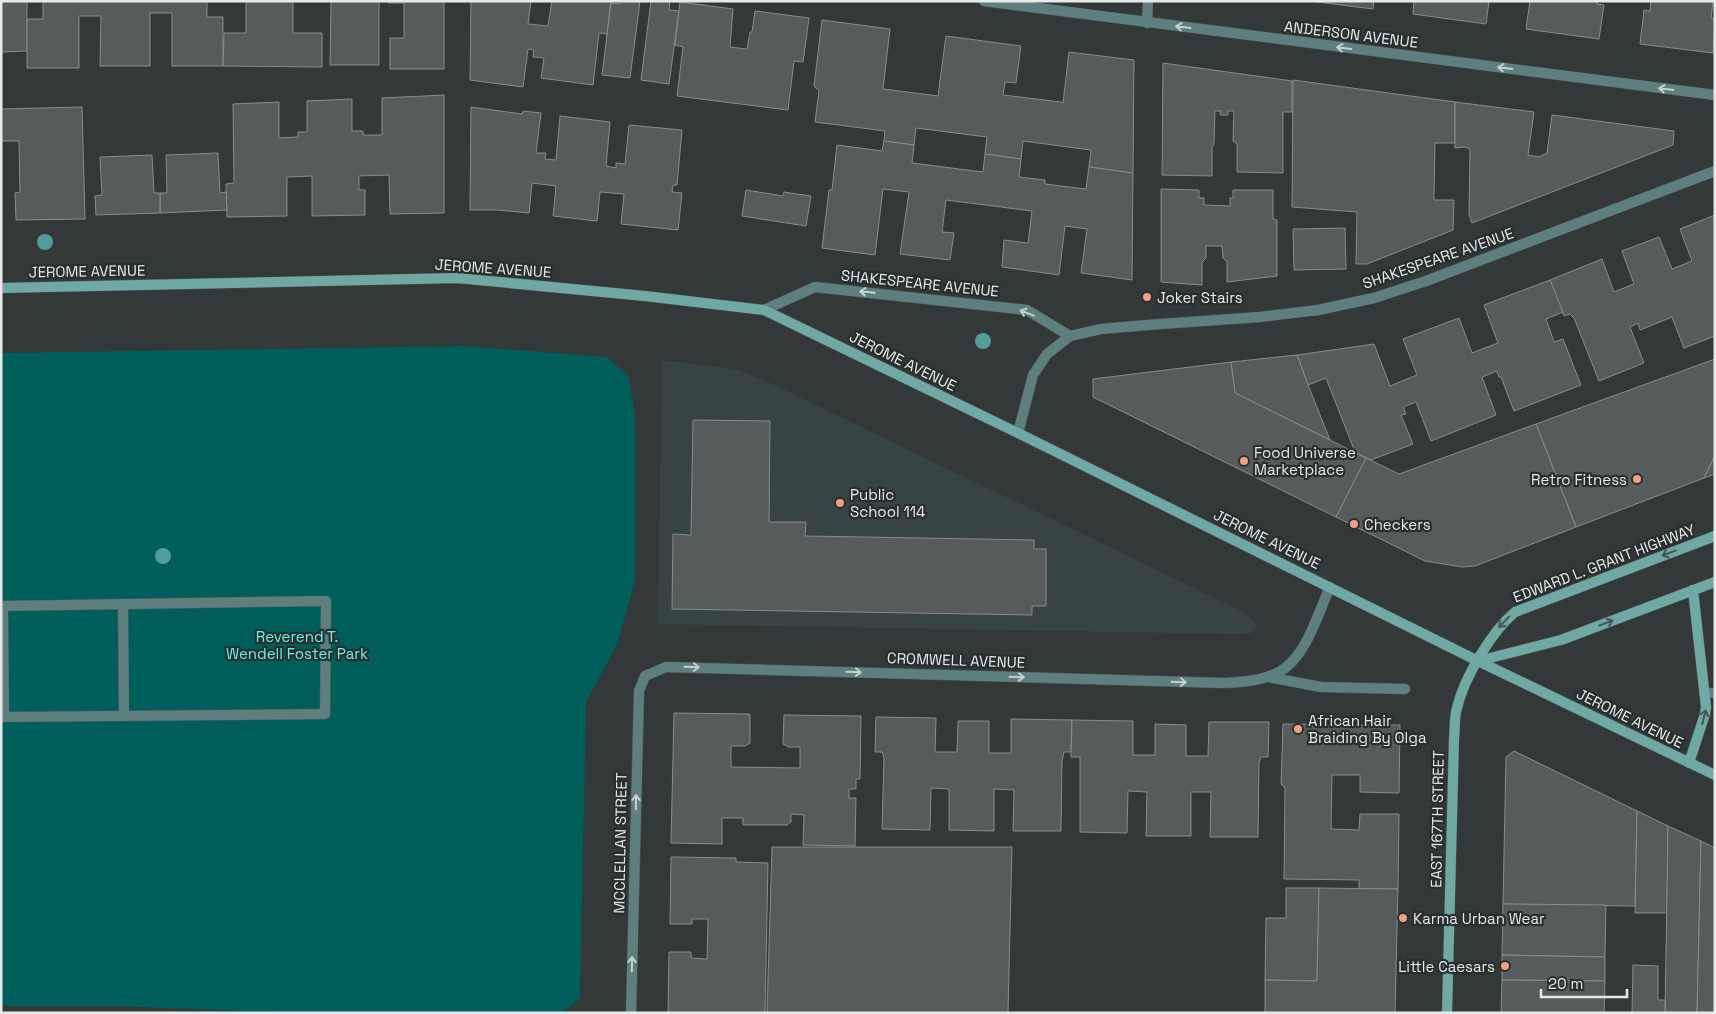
<svg xmlns="http://www.w3.org/2000/svg" width="1716" height="1014" viewBox="0 0 1716 1014" font-family="'Space Grotesk',sans-serif">
<style>
.built{fill:#374443}
.green{fill:#005e5b}
.building{fill:#565c5b;stroke:#878e8d}
.lines{fill:none;stroke-linecap:round;stroke-linejoin:round}
.street-casing{stroke:#505555;stroke-width:11}
.secondary-casing{stroke:#505555;stroke-width:11}
.street{stroke:#5d807e;stroke-width:10}
.secondary{stroke:#70a8a5;stroke-width:10}
.tree{fill:#529d9a}
.oneway{stroke:#c4d0cf}
.oneway2{stroke:#425958}
.poi-dot{fill:#f2a080;stroke:#292f2e;stroke-width:2}
.labels{text-anchor:middle;dominant-baseline:central;stroke-width:4.5;stroke-linejoin:round;paint-order:stroke}
.street-label{font-size:15px;fill:#e6eaea;stroke:#292f2e}
.poi-label{font-size:15px;fill:#e6eaea;stroke:#292f2e;text-anchor:start}
.park-label{font-size:15px;fill:#6befea;stroke:#292f2e}
</style>
<rect width="100%" height="100%" fill="#333939"/>
<path class="built" d="M662 360 735 369 768 382 1240 610 1251 618 1256 624 1257 629 1251 633 1241 634 658 624Z"/>
<path class="green" d="M462 346 606 357 628 375 635 417V580L617 645 586 702 580 998 562 1013H307L110 1006H1V353Z"/>
<g class="building">
<path d="M1 1H27V51L1 52Z"/>
<path d="M43 1H207V17H223V66H172V13H150V66H100L101 16H79V68H27V19H43Z"/>
<path d="M246 1H293V33H322V67L223 66 224 33H246Z"/>
<path d="M331 1H379V65H330Z"/>
<path d="M388 1H444V69H390V38H404V3H388Z"/>
<path d="M471 1H531L528 24 548 26 552 1H611L607 34 599 33 593 85 541 78 544 58 533 57 534 50 528 49 523 87 470 80Z"/>
<path d="M621 1H640L630 78 602 75 611 3 620 4Z"/>
<path d="M651 1H670L669 10 679 11 669 84 641 80Z"/>
<path d="M1310 1H1374L1373 9Z"/>
<path d="M1414 1H1489L1486 24 1413 14Z"/>
<path d="M1530 1H1598L1597 4 1604 5 1599 39 1526 29Z"/>
<path d="M1651 1H1713L1711 18 1715 19 1713 53 1640 44 1644 10 1650 11Z"/>
<path d="M680 2 733 9 730 47 747 49 750 32H752L755 11 809 18 803 62 794 61 788 110 677 96 683 47 675 45Z"/>
<path d="M822 20 890 29 883 89 938 96 946 36 1021 46 1016 83 1005 82 1003 95 1061 102 1063 103 1069 52 1134 60 1133 173 1089 167 1091 150 1023 141 1021 159 985 154 987 137 916 128 914 145 884 141 885 131 815 122 819 91 814 86Z"/>
<path d="M1163 63 1292 81V112H1283V173L1237 172V144L1233 141 1234 111H1228V115H1220L1221 111H1215L1214 143 1212 148V176L1162 175Z"/>
<path d="M1293 80 1455 102V143H1435L1434 196V200H1454L1453 230 1367 264H1356L1357 212 1292 207Z"/>
<path d="M444 95V213L390 214 389 175 359 176V190H365V215L312 216V176L287 177V216L227 217 226 184 234 183 233 104 279 102V138L298 137V132H307V101L352 99V131H363V135H382V98Z"/>
<path d="M1455 102 1534 112 1528 155 1539 157 1547 153 1552 115 1674 131 1673 145 1472 223 1469 215 1470 149 1465 147 1455 148Z"/>
<path d="M82 107 85 219 16 220 15 193 20 192 19 141H1V109Z"/>
<path d="M471 107 522 114 523 111 541 113 536 153H546L545 159 556 160 560 116 610 122 606 166 616 168V163L625 164 629 125 682 130 677 185H673L672 192 682 193 678 230 621 224 624 194 600 192 597 221 553 216 556 186 532 183 529 213 498 210H470Z"/>
<path d="M884 141 914 145 912 163 983 172 985 154 1021 159 1019 177 1045 180V184L1086 189 1089 167 1133 173 1132 280 1081 273 1087 229 1065 226 1059 275 1002 267 1004 240 1028 243 1032 211 946 200 942 232 954 233 950 260 900 254 909 192 883 189 875 255 822 248 829 190H832L837 145 882 151Z"/>
<path d="M218 153 220 193 226 192 227 210 160 213V193H167L166 155Z"/>
<path d="M152 155 154 193H160V213L96 215 95 196 102 195 100 157Z"/>
<path d="M1161 189 1199 190V198H1204V205L1230 206V198H1233V190H1273V219L1277 220V276L1227 282V262L1223 258 1222 246H1206V258L1202 262V285L1161 282Z"/>
<path d="M746 190 783 196 784 192 811 196 806 226 742 216Z"/>
<path d="M1715 215V336L1684 348 1672 317 1640 330 1638 323 1630 327 1644 363 1599 381 1574 318 1570 314 1564 316 1550 280 1602 259 1614 292 1634 284 1622 251 1659 237 1672 269 1692 261 1680 229Z"/>
<path d="M1345 228 1346 269 1294 270 1293 229Z"/>
<path d="M1550 280 1563 312 1546 319 1554 342 1563 339 1581 385 1514 411 1501 377H1499L1497 371 1482 377 1496 415 1431 441 1416 402 1403 407 1406 414 1401 415 1413 444 1371 460 1355 452 1326 378 1308 385 1297 355 1374 344 1390 386 1417 375 1403 339 1459 318 1472 353 1498 343 1484 305Z"/>
<path d="M1297 355 1308 385 1330 440 1235 393 1231 362Z"/>
<path d="M1715 359V456L1704 478 1576 527 1536 424Z"/>
<path d="M1231 362 1235 393 1366 458 1336 517 1093 397V379Z"/>
<path d="M693 420 770 421 769 522H806L805 536 1034 540V549H1046V606H1032V615L672 609 673 534 691 535Z"/>
<path d="M1536 424 1576 527 1475 566 1462 567 1425 561 1336 517 1366 458 1399 474Z"/>
<path d="M1715 456V474L1704 478Z"/>
<path d="M674 713 750 714V743L745 746H731V767L800 768V747H789L783 744 784 715 861 716 860 779H856V789H849V798H856L855 846 803 845 804 815 791 814V822L787 825H743V818H722V844L671 843Z"/>
<path d="M876 717 936 718 935 752H957L958 721H989V753H1011V719L1072 720 1071 752H1064L1062 761 1061 831H1013L1014 790 994 789V831L949 830V789L931 788 930 830 882 829 884 758 882 752H875Z"/>
<path d="M1072 720 1133 721V755H1155V724L1186 725V756H1208L1209 722H1269L1268 757H1261L1259 762 1258 837H1210L1211 792H1191V836H1146L1147 792 1128 791 1127 833 1080 832V757H1071Z"/>
<path d="M1283 724 1400 725 1399 793 1360 792V775H1332L1331 829 1359 830 1360 814H1399L1398 889H1359V880L1284 879 1285 788 1281 784Z"/>
<path d="M1514 751 1637 811 1635 906 1503 904 1506 757Z"/>
<path d="M1637 811 1668 826 1667 913H1635Z"/>
<path d="M1668 826 1701 841 1697 1013H1665Z"/>
<path d="M1701 841 1715 848V1013H1697Z"/>
<path d="M772 847H1012L1008 1013H767Z"/>
<path d="M671 857 736 858V862L768 863 765 1013H668L669 952H691V958L707 959 708 919H692V924H670Z"/>
<path d="M1286 888H1319L1317 981 1265 980 1266 918H1286Z"/>
<path d="M1319 888 1398 889 1395 1013H1265V980L1317 981Z"/>
<path d="M1503 904 1606 905 1605 957 1502 955Z"/>
<path d="M1502 955 1605 957V981L1502 980Z"/>
<path d="M1633 965 1658 966V1000H1665V1013H1632Z"/>
<path d="M1502 980 1605 981 1604 1013H1501Z"/>
</g>
<g class="lines">
<g class="street-casing">
<g id="street">
<path d="M984 1 1715 95"/>
<path d="M1147 23 1148 1"/>
<path d="M764 310 815 287 1027 310 1070 336"/>
<path d="M1018 433 1033 375 1047 354 1070 336 1101 329 1147 325 1260 317 1318 310 1374 298 1426 281 1715 171"/>
<path d="M123 604 124 716"/>
<path d="M1 606 326 601 325 714 1 717"/>
<path d="M3 606 4 717"/>
<path d="M1268 677 1321 687 1405 689"/>
<path d="M1704 693H1715"/>
<path d="M631 1013 639 691 645 676 666 667 1223 683C1242 682 1262 681 1279 672 1306 658 1318 613 1330 587"/>
</g>
</g>
<g class="secondary-casing">
<g id="secondary">
<path d="M1 288 457 278 645 296 764 310 1018 433 1478 661 1715 775"/>
<path d="M1478 661 1561 640 1715 582"/>
<path d="M1689 763 1705 714 1706 707 1693 590"/>
<path d="M1447 1013 1454 739C1455 729 1454 717 1457 708 1464 678 1491 632 1515 612L1715 536"/>
</g>
</g>
<use href="#street" class="street"/>
<use href="#secondary" class="secondary"/>
</g>
<g class="tree">
<circle cx="45" cy="242" r="8"/>
<circle cx="983" cy="341" r="8"/>
<circle cx="163" cy="556" r="8"/>
</g>
<defs><path id="oneway-shaft" d="M-6 0H5M1.5-3L5.5 0L1.5 3" fill="none" stroke-width="1.6" stroke-linecap="round" stroke-linejoin="round" transform="scale(1.25)"/></defs>
<g class="oneway">
<use href="#oneway-shaft" transform="translate(1183 27) rotate(-173)"/>
<use href="#oneway-shaft" transform="translate(1344 48) rotate(-173)"/>
<use href="#oneway-shaft" transform="translate(1505 68) rotate(-173)"/>
<use href="#oneway-shaft" transform="translate(1666 89) rotate(-173)"/>
<use href="#oneway-shaft" transform="translate(867 292) rotate(-174)"/>
<use href="#oneway-shaft" transform="translate(1027 313) rotate(-159)"/>
<use href="#oneway-shaft" transform="translate(692 667) rotate(2)"/>
<use href="#oneway-shaft" transform="translate(854 672) rotate(2)"/>
<use href="#oneway-shaft" transform="translate(1017 677) rotate(2)"/>
<use href="#oneway-shaft" transform="translate(1179 682) rotate(2)"/>
<use href="#oneway-shaft" transform="translate(636 802) rotate(-89)"/>
<use href="#oneway-shaft" transform="translate(632 964) rotate(-89)"/>
</g>
<g class="oneway2">
<use href="#oneway-shaft" transform="translate(1669 553) rotate(159)"/>
<use href="#oneway-shaft" transform="translate(1504 622) rotate(134)"/>
<use href="#oneway-shaft" transform="translate(1606 623) rotate(-21)"/>
<use href="#oneway-shaft" transform="translate(1704 717) rotate(-76)"/>
</g>
<g class="poi-dot">
<circle cx="1147" cy="297" r="5"/>
<circle cx="1244" cy="461" r="5"/>
<circle cx="1637" cy="479" r="5"/>
<circle cx="840" cy="503" r="5"/>
<circle cx="1354" cy="524" r="5"/>
<circle cx="1298" cy="729" r="5"/>
<circle cx="1403" cy="918" r="5"/>
<circle cx="1505" cy="966" r="5"/>
</g>
<g class="labels">
<g class="street-label">
<text transform="translate(1351 34) rotate(7)">ANDERSON AVENUE</text>
<text transform="translate(1438 258) rotate(-19)">SHAKESPEARE AVENUE</text>
<text transform="translate(493 268) rotate(4)">JEROME AVENUE</text>
<text transform="translate(87 271) rotate(-1)">JEROME AVENUE</text>
<text transform="translate(920 283) rotate(6)">SHAKESPEARE AVENUE</text>
<text transform="translate(903 361) rotate(26)">JEROME AVENUE</text>
<text transform="translate(1267 539) rotate(26)">JEROME AVENUE</text>
<text transform="translate(1604 563) rotate(-21)">EDWARD L. GRANT HIGHWAY</text>
<text transform="translate(956 660) rotate(2)">CROMWELL AVENUE</text>
<text transform="translate(1630 718) rotate(26)">JEROME AVENUE</text>
<text transform="translate(1437 819) rotate(-89)">EAST 167TH STREET</text>
<text transform="translate(620 843) rotate(-89)">MCCLELLAN STREET</text>
</g>
<g class="poi-label">
<text x="1157" y="297">Joker Stairs</text>
<text x="1254" y="452">Food Universe<tspan x="1254" dy="17">Marketplace</tspan></text>
<text x="1627" y="479" text-anchor="end">Retro Fitness</text>
<text x="850" y="494">Public<tspan x="850" dy="17">School 114</tspan></text>
<text x="1364" y="524">Checkers</text>
<text x="1308" y="720">African Hair<tspan x="1308" dy="17">Braiding By Olga</tspan></text>
<text x="1413" y="918">Karma Urban Wear</text>
<text x="1495" y="966" text-anchor="end">Little Caesars</text>
</g>
<g class="park-label">
<text x="297" y="636">Reverend T.<tspan x="297" dy="17">Wendell Foster Park</tspan></text>
</g>
</g>
<rect width="1716" height="1014" fill="none" stroke="#e6eaea" stroke-width="5"/>
<path d="M1541 989v8h86v-8" fill="none" stroke="#e6eaea" stroke-width="2.5"/>
<text x="1548" y="989" font-size="15" fill="#e6eaea" stroke="#292f2e" stroke-width="4" paint-order="stroke">20 m</text>
</svg>
